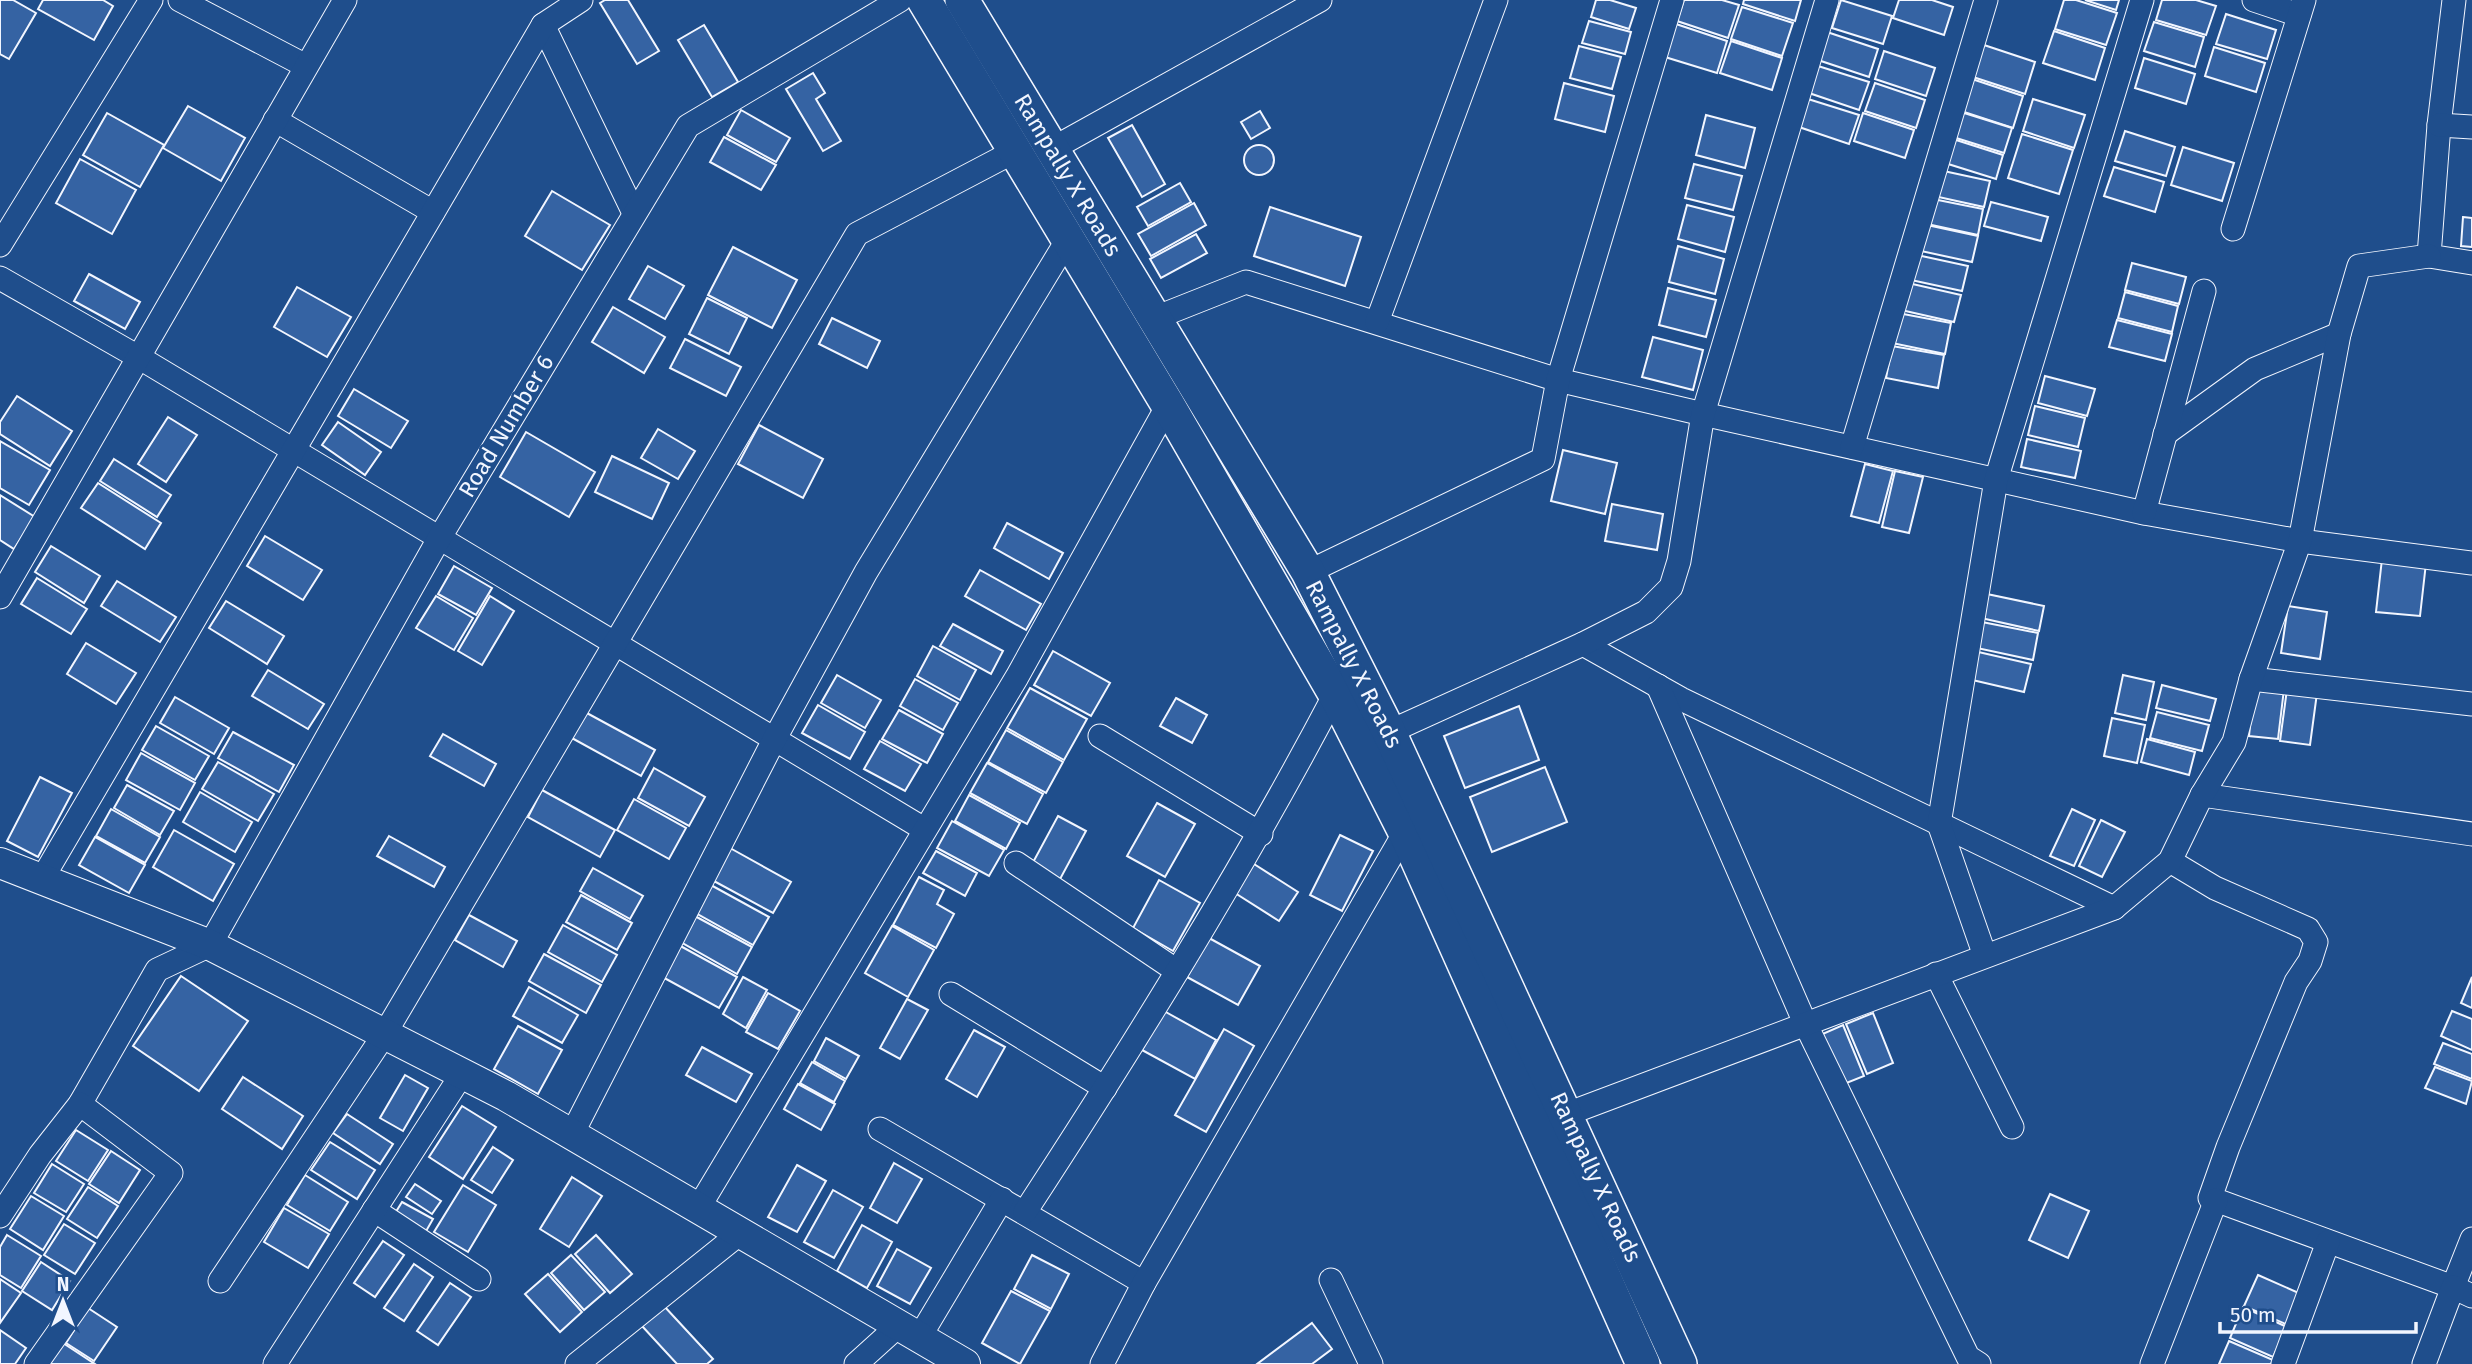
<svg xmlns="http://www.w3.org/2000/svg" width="2472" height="1364" viewBox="0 0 2472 1364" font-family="'Fira Sans',sans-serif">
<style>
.building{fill:#3563a3;stroke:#f2f6ff;stroke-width:2}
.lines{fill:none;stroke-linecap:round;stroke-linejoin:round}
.minor-casing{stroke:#f2f6ff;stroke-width:25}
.tertiary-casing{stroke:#f2f6ff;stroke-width:32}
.secondary-casing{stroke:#f2f6ff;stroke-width:36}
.minor{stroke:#1f4e8c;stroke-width:23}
.tertiary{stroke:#1f4e8c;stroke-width:30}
.secondary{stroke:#1f4e8c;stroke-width:33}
.labels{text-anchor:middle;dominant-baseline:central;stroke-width:5;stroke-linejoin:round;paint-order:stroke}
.street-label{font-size:23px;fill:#f2f6ff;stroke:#1f4e8c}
</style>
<rect width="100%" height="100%" fill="#1f4e8c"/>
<g class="building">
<path d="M0 0H13L36 13 9 59 0 54Z"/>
<path d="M43 0H103L113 6 94 40 38 9Z"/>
<path d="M605 0H628L659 51 637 64 600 3Z"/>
<path d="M1596 0H1610L1636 8 1629 29 1591 17Z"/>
<path d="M1684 0H1722L1739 5 1728 38 1677 21Z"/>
<path d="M1744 0H1801L1795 21 1743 4Z"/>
<path d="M1841 0 1892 16 1883 44 1832 28Z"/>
<path d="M1899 0H1932L1953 7 1944 35 1893 18Z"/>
<path d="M2064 0H2076L2117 13 2106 45 2055 29Z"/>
<path d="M2085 0H2119L2116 10Z"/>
<path d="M2162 0H2196L2216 6 2206 35 2156 20Z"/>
<path d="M1742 7 1793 23 1782 56 1731 39Z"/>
<path d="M2226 14 2276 30 2267 59 2216 44Z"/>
<path d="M1589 21 1631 32 1625 54 1582 43Z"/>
<path d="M2154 22 2204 37 2195 67 2144 51Z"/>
<path d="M1676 24 1727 41 1717 73 1665 57Z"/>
<path d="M704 25 738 82 712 97 678 40Z"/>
<path d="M2054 31 2105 48 2095 80 2043 63Z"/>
<path d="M1827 32 1878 49 1869 77 1818 60Z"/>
<path d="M1731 41 1782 58 1772 90 1720 73Z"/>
<path d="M1984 45 2035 62 2025 94 1973 77Z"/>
<path d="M1579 46 1621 57 1612 89 1570 78Z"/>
<path d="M2214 47 2265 63 2256 92 2205 76Z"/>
<path d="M1884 51 1935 68 1926 96 1875 79Z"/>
<path d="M2144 58 2195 74 2186 104 2135 88Z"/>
<path d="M1818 66 1869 82 1859 110 1809 93Z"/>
<path d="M813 73 825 93 816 99 841 141 823 151 786 89Z"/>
<path d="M1972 79 2023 96 2013 128 1961 111Z"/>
<path d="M1564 83 1614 96 1605 132 1555 119Z"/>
<path d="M1875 83 1925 100 1916 128 1865 111Z"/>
<path d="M1808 99 1859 115 1849 144 1799 127Z"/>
<path d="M2033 99 2085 115 2074 148 2023 131Z"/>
<path d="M188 106 245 138 221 181 163 148Z"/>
<path d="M741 110 790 138 776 162 727 135Z"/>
<path d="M1260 111 1270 128 1251 139 1241 122Z"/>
<path d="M1961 112 2012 128 2004 153 1953 137Z"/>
<path d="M107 113 164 145 140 187 83 155Z"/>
<path d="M1863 113 1914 130 1905 158 1854 141Z"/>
<path d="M1706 115 1755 128 1745 168 1696 155Z"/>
<path d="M1132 125 1165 184 1142 197 1108 138Z"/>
<path d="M2125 131 2175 147 2166 176 2115 161Z"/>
<path d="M2022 134 2073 150 2059 194 2008 178Z"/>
<path d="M724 137 776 165 761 190 710 162Z"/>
<path d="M1953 139 2003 155 1996 179 1945 163Z"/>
<circle cx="1259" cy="160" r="15"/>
<path d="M2183 147 2234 163 2222 201 2171 185Z"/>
<path d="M80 159 136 190 112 234 56 203Z"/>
<path d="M1694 164 1742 176 1733 210 1685 198Z"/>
<path d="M2114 167 2164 182 2155 212 2104 196Z"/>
<path d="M1939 170 1990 181 1984 207 1934 196Z"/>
<path d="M1180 183 1191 202 1148 226 1137 207Z"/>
<path d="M552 191 610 225 582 270 525 236Z"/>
<path d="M1933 199 1983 209 1978 235 1927 224Z"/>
<path d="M1991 202 2048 217 2041 241 1984 226Z"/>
<path d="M1194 203 1206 225 1151 256 1138 234Z"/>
<path d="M1687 205 1734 217 1725 252 1678 239Z"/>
<path d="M1270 207 1361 237 1345 286 1254 256Z"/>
<path d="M2463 217 2472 218V247L2461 246Z"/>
<path d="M1927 225 1978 236 1972 262 1921 251Z"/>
<path d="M1196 234 1207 253 1161 278 1150 259Z"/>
<path d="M1678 246 1724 259 1715 294 1669 282Z"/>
<path d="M733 247 797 280 772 328 708 295Z"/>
<path d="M1917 255 1968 266 1962 291 1911 280Z"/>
<path d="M2132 263 2186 277 2179 304 2125 290Z"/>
<path d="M648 266 684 286 665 319 629 299Z"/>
<path d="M89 274 140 302 125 329 74 301Z"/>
<path d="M1908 283 1961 295 1954 322 1901 310Z"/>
<path d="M297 287 351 317 327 357 274 327Z"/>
<path d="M1668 288 1716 300 1706 337 1659 325Z"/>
<path d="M2125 292 2178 306 2172 332 2118 318Z"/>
<path d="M707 298 747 318 729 354 689 334Z"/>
<path d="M613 307 665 337 644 373 592 342Z"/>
<path d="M1898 313 1951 323 1945 354 1892 343Z"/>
<path d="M832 318 880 341 867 368 819 344Z"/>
<path d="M2117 320 2172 334 2165 361 2109 347Z"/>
<path d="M1653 337 1703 350 1693 390 1642 377Z"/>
<path d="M685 339 741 367 726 396 670 368Z"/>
<path d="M1892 346 1944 355 1938 388 1886 378Z"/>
<path d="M2045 376 2095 389 2087 416 2038 403Z"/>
<path d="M354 389 408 421 391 448 338 416Z"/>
<path d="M17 396 72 431 50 466 0 434V422Z"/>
<path d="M2035 406 2085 418 2078 447 2028 435Z"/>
<path d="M168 417 197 435 166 482 138 464Z"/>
<path d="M338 422 381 452 365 475 322 445Z"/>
<path d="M759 425 823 459 803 498 738 464Z"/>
<path d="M658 429 695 451 678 479 641 458Z"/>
<path d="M526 432 595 472 569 517 500 477Z"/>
<path d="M2027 439 2081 451 2075 478 2021 467Z"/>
<path d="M0 441 50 470 29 505 0 488Z"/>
<path d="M1563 450 1617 463 1605 514 1551 501Z"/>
<path d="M612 456 669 483 652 519 595 492Z"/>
<path d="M114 459 171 495 157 517 100 481Z"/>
<path d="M1865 464 1893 471 1879 523 1851 516Z"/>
<path d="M1895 471 1923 477 1909 533 1882 527Z"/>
<path d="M98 483 161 523 145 549 81 508Z"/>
<path d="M0 495 35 517 14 549 0 540Z"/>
<path d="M1612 504 1663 514 1657 550 1605 541Z"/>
<path d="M1007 523 1063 553 1049 579 994 548Z"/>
<path d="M265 536 322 570 303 600 247 566Z"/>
<path d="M51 546 100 576 84 603 35 572Z"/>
<path d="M2382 559 2426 563 2420 616 2376 612Z"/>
<path d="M454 566 492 588 476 615 438 594Z"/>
<path d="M980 570 1041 604 1026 630 965 596Z"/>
<path d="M37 578 87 609 71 634 21 604Z"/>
<path d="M117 581 176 617 160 642 101 606Z"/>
<path d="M1987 594 2044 606 2039 631 1981 618Z"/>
<path d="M436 596 473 618 454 650 416 628Z"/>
<path d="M490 596 514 611 482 665 458 651Z"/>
<path d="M226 601 284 636 267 664 209 628Z"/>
<path d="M2288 606 2327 612 2320 659 2281 653Z"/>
<path d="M1982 622 2038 633 2033 660 1977 648Z"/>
<path d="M953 624 1003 651 991 674 940 646Z"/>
<path d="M86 643 136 673 116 704 67 674Z"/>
<path d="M933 646 976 670 960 700 917 676Z"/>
<path d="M1053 651 1110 683 1091 716 1034 685Z"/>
<path d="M1974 651 2031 664 2024 692 1968 679Z"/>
<path d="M268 670 324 704 308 729 252 696Z"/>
<path d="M837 675 881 700 865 728 821 703Z"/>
<path d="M2123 675 2154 682 2146 720 2115 713Z"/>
<path d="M915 679 958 703 943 730 900 706Z"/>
<path d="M2162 685 2216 699 2210 721 2156 708Z"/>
<path d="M2254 686 2284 689 2278 739 2249 736Z"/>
<path d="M1030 688 1087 719 1064 760 1007 728Z"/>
<path d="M2287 689 2317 693 2310 745 2280 741Z"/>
<path d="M175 697 229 728 214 754 160 723Z"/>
<path d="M1176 698 1207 715 1192 743 1160 726Z"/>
<path d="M818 705 865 732 850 759 802 733Z"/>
<path d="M1519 706 1539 760 1465 788 1444 736Z"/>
<path d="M899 710 943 734 927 763 882 739Z"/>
<path d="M585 712 655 750 641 776 570 737Z"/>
<path d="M2157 712 2209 725 2202 751 2150 738Z"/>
<path d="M2112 718 2145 725 2137 763 2104 756Z"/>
<path d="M156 726 209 756 195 780 142 750Z"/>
<path d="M1006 730 1063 762 1046 793 988 762Z"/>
<path d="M233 732 294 765 279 792 218 758Z"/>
<path d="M443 734 496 764 484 786 430 756Z"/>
<path d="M2147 739 2195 752 2189 775 2141 762Z"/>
<path d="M880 741 921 764 905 791 864 769Z"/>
<path d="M141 753 195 783 180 810 126 780Z"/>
<path d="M218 762 274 794 258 821 202 789Z"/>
<path d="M987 763 1043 794 1027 824 970 793Z"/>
<path d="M1545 767 1567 822 1492 852 1470 797Z"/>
<path d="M654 768 705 797 689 826 638 798Z"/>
<path d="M40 777 72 793 38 857 7 841Z"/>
<path d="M127 785 174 811 160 835 114 808Z"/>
<path d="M542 790 615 830 600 857 528 817Z"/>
<path d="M200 792 252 822 235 852 183 822Z"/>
<path d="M969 795 1020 823 1006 849 955 821Z"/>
<path d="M634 799 686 828 669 859 617 830Z"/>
<path d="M1157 803 1195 824 1165 877 1127 856Z"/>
<path d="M111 809 160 837 145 863 96 836Z"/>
<path d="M2072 809 2095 820 2074 866 2050 856Z"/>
<path d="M1058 816 1086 831 1059 881 1031 866Z"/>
<path d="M2101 820 2125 832 2102 877 2079 866Z"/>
<path d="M952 821 1004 850 989 876 937 848Z"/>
<path d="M174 830 234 864 213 901 153 867Z"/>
<path d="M1340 835 1373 851 1342 911 1310 895Z"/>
<path d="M389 836 445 867 434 887 377 856Z"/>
<path d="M95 837 145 865 129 893 79 865Z"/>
<path d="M730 848 791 882 773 913 712 880Z"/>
<path d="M936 851 977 873 965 896 923 873Z"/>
<path d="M1254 864 1298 892 1279 921 1235 893Z"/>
<path d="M593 868 643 896 630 919 580 891Z"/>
<path d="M919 877 944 890 937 904 954 914 936 948 893 925Z"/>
<path d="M1159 880 1200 903 1173 951 1133 928Z"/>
<path d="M709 884 769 917 753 945 694 912Z"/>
<path d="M581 895 632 923 617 950 566 922Z"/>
<path d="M469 915 517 941 503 967 455 940Z"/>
<path d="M693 915 752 947 737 974 679 941Z"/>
<path d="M563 925 617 955 602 982 548 952Z"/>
<path d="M892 926 934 950 908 997 865 973Z"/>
<path d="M1209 938 1260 966 1238 1005 1187 977Z"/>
<path d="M675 943 737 977 719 1008 657 974Z"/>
<path d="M544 954 601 985 586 1013 529 981Z"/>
<path d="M181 976 248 1021 199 1091 133 1046Z"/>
<path d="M743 977 767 990 746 1028 723 1014Z"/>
<path d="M2472 977V1008L2461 1003Z"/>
<path d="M529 987 578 1015 562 1043 513 1016Z"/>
<path d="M768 993 800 1011 778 1049 746 1032Z"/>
<path d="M907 999 928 1010 900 1059 880 1048Z"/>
<path d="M1164 1011 1216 1040 1195 1079 1142 1050Z"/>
<path d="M2452 1011 2472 1019V1050L2441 1036Z"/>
<path d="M1873 1013 1893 1063 1867 1074 1846 1024Z"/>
<path d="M1843 1025 1864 1076 1839 1086 1818 1036Z"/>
<path d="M518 1026 562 1050 538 1094 494 1069Z"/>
<path d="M1224 1029 1254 1046 1206 1132 1175 1115Z"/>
<path d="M974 1030 1005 1047 977 1097 946 1079Z"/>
<path d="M826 1038 859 1056 846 1079 814 1061Z"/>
<path d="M2443 1043 2472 1054V1079L2434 1064Z"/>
<path d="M702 1047 752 1074 736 1102 686 1075Z"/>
<path d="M812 1062 845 1081 834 1102 800 1083Z"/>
<path d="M2435 1067 2472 1081 2466 1104 2425 1088Z"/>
<path d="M405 1075 428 1088 403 1131 380 1118Z"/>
<path d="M243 1077 303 1116 282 1149 222 1109Z"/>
<path d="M798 1084 835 1104 821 1130 784 1109Z"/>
<path d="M462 1106 496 1127 463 1179 429 1157Z"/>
<path d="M347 1114 393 1144 380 1164 333 1133Z"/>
<path d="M76 1130 108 1150 88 1181 56 1161Z"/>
<path d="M330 1142 375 1170 357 1199 311 1170Z"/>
<path d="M493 1147 513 1160 492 1193 471 1180Z"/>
<path d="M111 1151 140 1170 119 1203 89 1184Z"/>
<path d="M894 1163 922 1179 897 1223 870 1208Z"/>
<path d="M52 1164 84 1184 66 1212 34 1193Z"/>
<path d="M797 1165 826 1181 797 1232 768 1217Z"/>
<path d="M305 1175 348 1202 330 1231 287 1205Z"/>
<path d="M572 1177 602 1196 569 1247 540 1229Z"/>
<path d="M415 1184 441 1201 432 1214 406 1197Z"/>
<path d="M463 1185 496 1205 468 1252 434 1232Z"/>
<path d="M88 1187 118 1206 97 1238 67 1219Z"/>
<path d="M833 1190 863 1207 834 1258 804 1242Z"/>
<path d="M2050 1194 2089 1211 2068 1258 2029 1240Z"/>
<path d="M31 1196 64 1216 43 1250 10 1229Z"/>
<path d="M402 1202 433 1219 425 1233 394 1215Z"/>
<path d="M284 1208 329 1234 308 1268 264 1242Z"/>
<path d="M64 1224 95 1243 75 1274 44 1255Z"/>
<path d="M862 1225 892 1242 867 1288 837 1271Z"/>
<path d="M7 1235 41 1256 21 1288 0 1275V1247Z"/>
<path d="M596 1235 632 1274 610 1293 575 1254Z"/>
<path d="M383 1241 404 1255 375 1297 354 1283Z"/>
<path d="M897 1249 931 1268 910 1304 877 1286Z"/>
<path d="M571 1255 605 1292 584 1310 551 1273Z"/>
<path d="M1032 1255 1069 1274 1051 1309 1014 1289Z"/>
<path d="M41 1262 70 1281 52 1310 22 1291Z"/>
<path d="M414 1264 433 1277 404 1321 384 1308Z"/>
<path d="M548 1274 582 1312 560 1332 525 1294Z"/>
<path d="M2258 1275 2301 1294 2288 1325 2244 1306Z"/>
<path d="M0 1279 21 1293 0 1323Z"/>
<path d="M450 1283 471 1297 438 1345 417 1331Z"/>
<path d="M1011 1291 1050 1311 1020 1364 982 1343Z"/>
<path d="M664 1306 713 1359 707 1364H677L642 1326Z"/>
<path d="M2243 1307 2287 1327 2273 1357 2230 1338Z"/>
<path d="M88 1308 117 1327 94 1361 66 1343Z"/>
<path d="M1312 1323 1332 1349 1312 1364H1257Z"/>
<path d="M0 1330 26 1348 15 1364H0Z"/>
<path d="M2229 1341 2273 1360 2271 1364H2219Z"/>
<path d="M63 1343 95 1364H49Z"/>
</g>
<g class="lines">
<g class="minor-casing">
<g id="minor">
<path d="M180 0 306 66"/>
<path d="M2254 0 2299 15"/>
<path d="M2454 0 2439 125 2429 256 2472 263"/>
<path d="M543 25 634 213"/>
<path d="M275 120 433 212"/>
<path d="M2439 125 2472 127"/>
<path d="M1052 149 1320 0"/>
<path d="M2233 229 2304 0"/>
<path d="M0 245 151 0"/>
<path d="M0 278 140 358 924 829"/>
<path d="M1155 318 1246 282 1558 380 1703 414 2144 513 2300 541 2472 563"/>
<path d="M1377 322 1496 0"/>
<path d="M2165 434 2255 369 2339 334"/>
<path d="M1852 447 1986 0"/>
<path d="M2144 513 2204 291"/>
<path d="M1308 572 1543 459 1558 380 1672 0"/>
<path d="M0 597 345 0"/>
<path d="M1583 644 1681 699 2114 908"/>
<path d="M2251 679 2472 704"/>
<path d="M1658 686 1805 1023 1968 1357 1979 1364"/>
<path d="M1389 732 1583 644 1646 612 1671 587 1679 561 1703 414 1827 0"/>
<path d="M1100 736 1261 834"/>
<path d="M2202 795 2472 834"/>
<path d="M2170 861 2215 888 2308 929 2316 942 2310 961 2296 982 2228 1147 2210 1198 2453 1287 2472 1239"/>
<path d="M1016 863 1177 971"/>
<path d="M42 879 543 25 581 0"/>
<path d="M1985 956 1939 824 1996 480 2142 0"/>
<path d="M1936 974 2012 1127"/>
<path d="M951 994 1105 1088"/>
<path d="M1567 1114 2114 908 2170 861 2202 795 2234 742 2251 679 2300 541 2339 334 2359 266 2429 256"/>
<path d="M880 1129 1144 1283"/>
<path d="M572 1134 774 740 866 572 1068 239"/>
<path d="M699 1207 1017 677 1168 405"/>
<path d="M374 1210 479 1279"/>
<path d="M1025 1212C1135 1043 1241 873 1335 694"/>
<path d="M0 1216 40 1155 80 1104 157 970 210 945 440 537 688 126 900 0"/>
<path d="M1331 1280 1371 1364"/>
<path d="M220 1281 384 1035 857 234 1015 151"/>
<path d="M919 1338 1002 1199"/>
<path d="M36 1364 171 1173 80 1104"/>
<path d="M275 1364 462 1074"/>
<path d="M577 1364 739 1234"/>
<path d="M856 1364 898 1326"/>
<path d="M1102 1364 1144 1283 1405 832"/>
<path d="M2152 1364 2216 1200"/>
<path d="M2283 1364 2328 1242"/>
<path d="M2424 1364 2453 1287 2472 1296"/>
</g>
</g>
<g class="tertiary-casing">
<path id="tertiary" d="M0 863 210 945 506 1096 965 1364"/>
</g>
<g class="secondary-casing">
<g id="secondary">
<path d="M924 0 1168 405 1335 694 1405 832 1643 1364"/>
<path d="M962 0 1308 572 1389 732 1680 1364"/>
</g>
</g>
<use href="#minor" class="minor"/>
<use href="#tertiary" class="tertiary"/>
<use href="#secondary" class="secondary"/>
</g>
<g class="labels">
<g class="street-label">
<text transform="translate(1068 175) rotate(59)">Rampally X Roads</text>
<text transform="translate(506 426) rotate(-59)">Road Number 6</text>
<text transform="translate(1354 664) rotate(63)">Rampally X Roads</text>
<text transform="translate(1596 1177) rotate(65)">Rampally X Roads</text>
</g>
</g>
<g transform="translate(63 1301)" stroke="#1f4e8c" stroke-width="5" paint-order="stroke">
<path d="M0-5L12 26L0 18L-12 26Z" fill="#f2f6ff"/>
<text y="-10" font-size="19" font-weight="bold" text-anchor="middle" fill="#f2f6ff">N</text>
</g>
<path d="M2220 1322v10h196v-10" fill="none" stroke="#f2f6ff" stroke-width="3.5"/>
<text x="2230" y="1322" font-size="21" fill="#f2f6ff" stroke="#1f4e8c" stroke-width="5" paint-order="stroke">50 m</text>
</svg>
